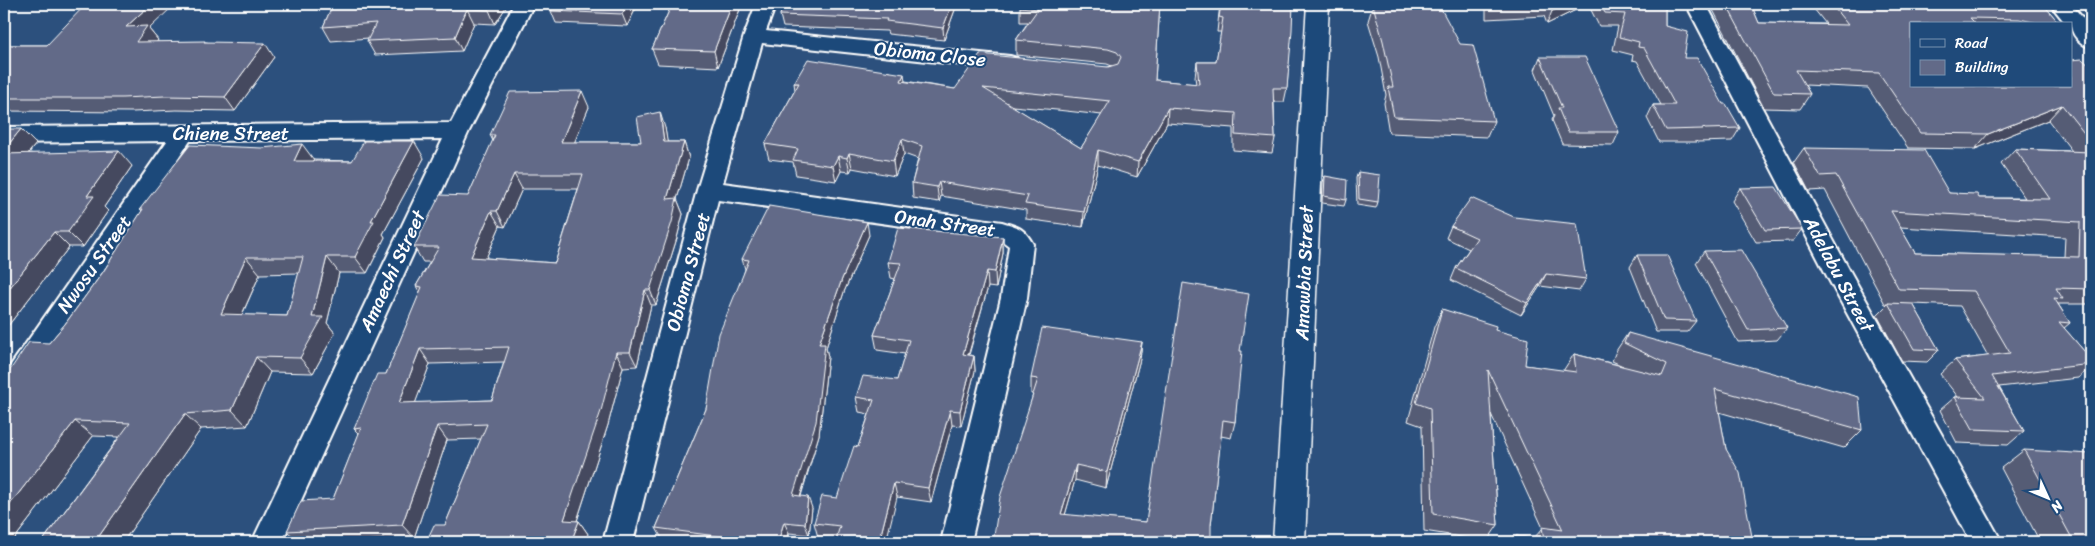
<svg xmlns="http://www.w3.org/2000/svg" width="2095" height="546" viewBox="0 0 2095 546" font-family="Sriracha,sans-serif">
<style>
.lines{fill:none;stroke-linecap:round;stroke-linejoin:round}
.minor-casing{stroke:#fff;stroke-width:4}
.tertiary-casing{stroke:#fff;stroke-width:3}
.minor{fill:#1f4a7a;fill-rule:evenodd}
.tertiary{fill:#1f4a7a;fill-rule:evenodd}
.wall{fill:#545b75;stroke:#fff;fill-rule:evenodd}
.shaded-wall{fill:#454a5f;stroke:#fff}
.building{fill:#626a88;stroke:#fff;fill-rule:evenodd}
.labels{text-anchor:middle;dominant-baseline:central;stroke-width:4;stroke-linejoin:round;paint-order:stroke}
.street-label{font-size:19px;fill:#fff;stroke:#1f4a7a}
</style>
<rect width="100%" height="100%" fill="#2c507d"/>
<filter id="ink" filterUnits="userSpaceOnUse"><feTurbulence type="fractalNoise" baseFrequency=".02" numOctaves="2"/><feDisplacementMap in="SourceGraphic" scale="10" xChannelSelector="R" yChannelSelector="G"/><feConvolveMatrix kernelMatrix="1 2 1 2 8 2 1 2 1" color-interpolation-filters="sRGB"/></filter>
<g filter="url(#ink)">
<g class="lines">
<g class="minor-casing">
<g id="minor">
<path d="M514 4H534L469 131 282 542H252L443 139 190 141 14 404 4 407V375L167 141 4 143V127L451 123Z"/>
<path d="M756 4H776L766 31 1010 56 1017 58 1021 63 1017 68 1010 70 762 43 723 183 1002 222C1019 227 1024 228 1033 244L1027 298 971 542H941L1001 298 1009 246 1001 240 718 200 633 542H603L697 190 744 36Z"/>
<path d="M1686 4H1706L1851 273 2002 542H1971L1829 280Z"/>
<path d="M2050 4H2071L2091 28V48C2081 45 2071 35 2071 24H2066Z"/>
</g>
</g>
<g class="tertiary-casing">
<path id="tertiary" d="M1307 4H1329L1305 542H1273Z"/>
</g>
<use href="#minor" class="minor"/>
<use href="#tertiary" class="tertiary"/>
</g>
<g class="wall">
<path d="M333 4H508L495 24 474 23 462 51 375 55 367 41 369 38 331 41 323 27Z"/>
<path d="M556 4H638L627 26 556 23 551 11Z"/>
<path d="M672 4H742L718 67 658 64 652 49Z"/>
<path d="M784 4H956V7L944 40 888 34 887 31 783 27 780 15Z"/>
<path d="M1160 4 1155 80 1196 84 1195 77 1197 62H1216L1221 32H1217L1220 4H1219H1293L1287 88 1284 102H1274L1275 138 1272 153 1233 150V128L1167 123 1137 177 1098 165 1083 227 1026 219V210L941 196 939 202 913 198 912 183 918 159 904 154 895 176 852 168 850 172 841 171 836 181 796 175 793 162 769 159 765 144 795 90 794 83 905 81 955 89 1108 67 1112 66 1107 64 1016 55V40L1028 22H1020V7ZM1012 106 1057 110 1102 115 1081 148Z"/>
<path d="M1486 4H1665V26L1684 58 1723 104 1740 128 1732 141 1697 142 1696 141V142H1659L1647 118 1653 105H1661L1637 61 1632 60 1633 55 1613 50 1618 26H1599L1588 4 1547 24 1544 16 1486 19Z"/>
<path d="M1716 4H1751L1759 23 1826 24 1810 4H2043L2060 24H1911V86L2091 67V304H2058L2070 323 2064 328 2091 359V367L2078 378 1999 387 2024 431 2008 445 1957 443 1940 410 1955 397H1958L1940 374 1955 360 1988 356 1960 306 1913 304 1939 350 1927 362 1902 361 1877 315 1888 304H1885L1825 190 1809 191 1794 162 1804 148 1949 193 1979 198H2025L2001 164 2015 149 2072 151 2048 120 1975 149 1908 148 1868 88 1805 85 1810 94 1800 109 1764 108 1713 10ZM1900 227 2065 237 2064 257 1915 253Z"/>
<path d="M1373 5 1494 121 1487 137 1389 133 1384 103 1386 95 1379 57 1368 21Z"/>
<path d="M149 29 158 40 156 42H206L274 57 235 111 176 110 133 112 4 111V45H47Z"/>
<path d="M1540 57 1619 132 1613 145 1562 144 1552 120 1554 116 1535 70Z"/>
<path d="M589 107 574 142H641L665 128 667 142H684L689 158 677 199 683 214 677 238 656 305H651L637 366 623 367 608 425 577 521H579L588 534 445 525 481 439 447 440 414 538 340 542H299L287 531 333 499 359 434 354 429 386 374 420 293 416 286 430 262H423L414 247 468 196 493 141 490 135ZM522 189H578L555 263 486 258 500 226 505 227ZM504 362 492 400 415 403 430 364Z"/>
<path d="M21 129 36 144 29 153 132 166 104 207 108 211 83 247H69L4 331Z"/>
<path d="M424 158 383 234 385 237 367 273H339L327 323 335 333 313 373 270 372 247 426 201 429 123 542H42L119 437 93 436 12 542H4V379L49 343 65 324 103 272 142 211 140 209 314 160 352 161ZM299 273 287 316 242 315 260 274Z"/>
<path d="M1358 172 1378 202 1376 208 1357 205 1356 178Z"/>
<path d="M1325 176 1346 200 1344 206 1322 203 1323 182Z"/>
<path d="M1740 188 1802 229 1793 241 1756 242 1732 201Z"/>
<path d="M1451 226 1586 279 1579 291 1540 286 1521 315 1451 280 1456 268 1469 249 1446 238Z"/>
<path d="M869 235 844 292 826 348 828 357 819 435 801 496 812 508 809 535 789 533 786 542H682L663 540 656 528 706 409 745 269 742 259Z"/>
<path d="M1003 237V253L996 288 988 287 969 355 974 356 975 371 961 426 952 425 931 502 897 497 836 539 818 537 814 523 837 498 858 447 869 414 859 412 856 397 897 380 905 354 877 350 874 335 895 279 891 278 888 262Z"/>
<path d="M1704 251 1787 328 1777 340 1738 342 1696 263Z"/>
<path d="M1637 255 1696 321 1687 332H1656L1630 267Z"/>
<path d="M1442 309 1495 330 1525 365 1563 371 1574 354 1623 366 1612 361 1616 351 1628 333 1862 430 1844 448 1719 412 1726 449 1753 542H1511L1516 536 1534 538 1543 528 1491 414 1498 525 1487 541 1424 531 1422 426 1408 421 1434 327Z"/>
<path d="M1142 342 1140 359 1106 488 1075 480 1065 515 1146 522 1240 351 1235 422 1231 438 1221 436 1211 525 993 542 1033 394H1031V378Z"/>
<path d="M2024 450 2091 542H2040L2001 468Z"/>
</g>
<g class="shaded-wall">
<path d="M151 4H175L149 29 158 40 147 56 136 42 126 27Z"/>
<path d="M493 4H508L495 24 489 10Z"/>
<path d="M628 4H638L627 26 622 14Z"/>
<path d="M732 4H742L718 67 714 51Z"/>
<path d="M952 4H956V7L944 40 943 28Z"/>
<path d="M1568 4H1588L1547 24 1552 11Z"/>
<path d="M467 9 474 23 462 51 455 37Z"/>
<path d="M265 43 274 57 235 111 225 97Z"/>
<path d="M904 74 906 88 901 81Z"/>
<path d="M582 91 589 107 568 158 561 142Z"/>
<path d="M2062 105 2048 120 1975 149 1988 134Z"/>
<path d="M1168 108 1167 123 1137 177 1138 162Z"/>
<path d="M660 112 665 128 670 158 664 142Z"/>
<path d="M21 129 36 144 15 169 4 157V150Z"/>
<path d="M902 139 904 154 895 176 893 161Z"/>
<path d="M414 141 424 158 383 234 385 237 367 273 355 257 371 221Z"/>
<path d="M684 142 689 158 677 199 683 214 677 238 656 305 650 290 667 199Z"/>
<path d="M302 144 314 160 305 177 294 161Z"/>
<path d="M1098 150V165L1083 227 1084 212Z"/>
<path d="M119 151 132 166 104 207 108 211 83 247 68 232 87 196Z"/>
<path d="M849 153 852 168 850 172 847 158Z"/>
<path d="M838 156 841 171 836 181 833 166Z"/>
<path d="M514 174 522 189 505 227 497 211Z"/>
<path d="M939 182 941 196 939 202 937 187Z"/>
<path d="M491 211 500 226 480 272 471 257Z"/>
<path d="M867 222 869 235 844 292 826 348 828 357 819 435 797 507 793 495 819 344 842 279Z"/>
<path d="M54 232 69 247 4 331V295Z"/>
<path d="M1003 237V253L996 288 995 272Z"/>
<path d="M246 257 260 274 235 330 221 314Z"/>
<path d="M327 257 339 273 327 323 335 333 313 373 300 358 312 317Z"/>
<path d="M987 271 988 287 964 370 963 354Z"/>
<path d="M1546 274 1540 286 1521 315 1527 303Z"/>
<path d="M645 290 651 305 637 366 630 352Z"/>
<path d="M1142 342 1140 359 1106 488 1107 472Z"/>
<path d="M420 349 430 364 410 417 399 403Z"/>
<path d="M616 352 623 367 608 425 573 533 564 520Z"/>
<path d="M974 356 975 371 961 426 960 411Z"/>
<path d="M256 357 270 372 247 426 232 410Z"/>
<path d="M950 410 952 425 931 502 928 488Z"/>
<path d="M185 414 201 429 123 542H101L97 539Z"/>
<path d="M75 421 93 436 12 542H7L4 540V512Z"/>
<path d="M437 426 447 440 414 538 402 525Z"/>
<path d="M1076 465 1075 480 1061 529V514Z"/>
<path d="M894 483 897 497 886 542H879Z"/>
<path d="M808 497 812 508 809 535 805 524Z"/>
<path d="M579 521 588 534 585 542H571Z"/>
<path d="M784 522 789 533 786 542H778Z"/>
<path d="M78 537 85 542H74Z"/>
</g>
<g class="building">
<path d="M86 4H151L126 27 147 26 136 42 205 41 204 42 265 43 225 97 165 96 122 98H4V45H47Z"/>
<path d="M333 4H493L489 10 467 9 455 37 367 41 376 23 323 27Z"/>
<path d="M556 4H628L622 14 551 11Z"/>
<path d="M672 4H732L714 51 652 49Z"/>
<path d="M784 4H952L943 28 886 21 887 19 780 15Z"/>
<path d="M1020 4H1160L1155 80 1199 84 1197 62H1216L1223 18 1219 17 1221 4H1293L1292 30 1287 88H1273L1275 138 1235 135 1236 113 1168 108 1138 162 1098 150 1084 212 1025 204 1028 196 939 182 937 187 912 183 922 146 902 139 893 161 849 153 847 158 838 156 833 166 793 160 798 149 765 144 799 83H794L808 59 904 74 901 81 955 89 980 54 1108 67 1118 64 1121 57 1117 52 1108 49 1016 40 1038 9 1020 7ZM983 88 1110 101 1081 148Z"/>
<path d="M1491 4H1536L1491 6Z"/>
<path d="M1550 4H1568L1552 11Z"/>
<path d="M1600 4H1665V26L1688 32 1684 58H1697L1723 104H1726L1740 128 1705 129 1703 127V129L1666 130 1653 105H1675L1644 48 1638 47 1639 42 1619 37 1625 14 1605 13Z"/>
<path d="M1726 4H1751L1759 23 1848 25 1831 4H2043L2060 24H2043L2019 19 1970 18 1974 22H1962L1963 24H1911V86H2071V60L2082 59 2091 67V142L2062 105 1988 134 1920 133 1879 73 1796 70 1810 94 1774 93Z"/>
<path d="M1373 5H1439L1460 44 1473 45 1494 121 1394 117 1388 87H1393L1383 41Z"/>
<path d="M1540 57H1585L1619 132H1568L1558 108H1562Z"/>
<path d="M582 91 561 142H641L637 117 660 112 664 142H684L667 199 677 198 672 222 650 290H645L630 352H616L601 411 564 520 579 521 571 542H426L434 525H445L487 424 437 426 402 525 287 531 301 501 333 499 361 428 354 429 377 374H386L422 287 416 286 439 247H414L440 195 468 196 495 135H490L510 92ZM514 174H583L555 263 471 257 491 211H497ZM509 347 492 400 399 403 420 349Z"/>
<path d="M4 129H21L4 150Z"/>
<path d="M364 141H414L371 221H374L355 257H327L312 317H323L300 358 256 357 232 410 185 414 97 539 78 537 74 542H42L130 423 75 421 4 512V379L29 342 49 343 65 324 103 272 143 209H140L190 145 262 148 302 144 294 161H352ZM246 257H303L287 316 221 314Z"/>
<path d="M1804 148 1924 150 1949 193 1977 194 1979 198 2050 199 2015 149 2091 152V289L2056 288 2063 299 2054 298 2070 323 2059 322 2091 359V364L1992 376 2024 431 1973 429 1955 397 1985 398 1955 360 2010 353 1974 291 1899 289 1836 175 1820 176ZM1891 211 2080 222 2079 257 1915 253Z"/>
<path d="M119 151 87 196H94L68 232H54L4 295V154Z"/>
<path d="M1358 172 1380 175 1378 202 1359 199Z"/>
<path d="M1325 176 1347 180 1346 200 1324 196Z"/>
<path d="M1776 187 1802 229 1765 230 1740 188Z"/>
<path d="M1471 198 1514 217 1577 224 1586 279 1546 274 1527 303 1456 268 1477 238 1451 226Z"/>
<path d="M769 206 867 222 842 279 819 344H825L816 422 793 495 808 497 805 524 784 522 778 542H761L656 528 706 409 719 334 749 260 742 259Z"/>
<path d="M898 228 1003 237 995 272 987 271 963 354 974 356 960 411 950 410 928 488 894 483 879 542H835L840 526 814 523 822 496 837 498 854 446 858 447 874 400 856 397 863 376 897 380 909 340 874 335 901 263 888 262Z"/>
<path d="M1741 250 1787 328 1748 330 1704 251Z"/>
<path d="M1637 255H1667L1696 321 1664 320Z"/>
<path d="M1183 283 1249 294 1240 351H1242L1235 422 1223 420 1211 525V542H993L1000 497 1038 379 1031 378 1042 328 1142 342 1107 472 1076 465 1061 514 1146 522Z"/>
<path d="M1888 303 1913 304 1939 350 1914 349Z"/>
<path d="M1442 309 1496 326 1495 330 1528 339 1525 365 1576 372 1574 354 1662 376 1667 364 1624 343 1628 333 1859 397 1862 430 1715 389 1726 449 1740 473 1753 542H1516V536L1544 540 1542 527 1563 530 1488 370 1498 525 1433 514 1430 408 1416 403Z"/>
<path d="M2024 450 2091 454V542H2074Z"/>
</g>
</g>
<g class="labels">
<g class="street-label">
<text transform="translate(930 54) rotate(6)">Obioma Close</text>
<text x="231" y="133">Chiene Street</text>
<text transform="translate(945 223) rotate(8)">Onah Street</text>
<text transform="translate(94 264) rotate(-55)">Nwosu Street</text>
<text transform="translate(392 271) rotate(-65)">Amaechi Street</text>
<text transform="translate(688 272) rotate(-75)">Obioma Street</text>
<text transform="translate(1304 273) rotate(-88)">Amawbia Street</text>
<text transform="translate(1839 274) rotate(62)">Adelabu Street</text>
</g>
</g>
<rect width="2095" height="546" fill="none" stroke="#1f4a7a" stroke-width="20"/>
<rect x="10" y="10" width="2075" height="526" fill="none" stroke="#fff" stroke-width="2" filter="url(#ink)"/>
<rect x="1910" y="22" width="162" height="65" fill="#1f4a7a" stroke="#7992af"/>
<rect x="1920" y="39" width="25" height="8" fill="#1f4a7a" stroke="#7992af"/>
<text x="1955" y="48" font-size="15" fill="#ffffff">Road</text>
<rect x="1920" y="60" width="25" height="15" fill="#626a88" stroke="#7992af"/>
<text x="1955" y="72" font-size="15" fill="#ffffff">Building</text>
<g transform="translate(2048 498) rotate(134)" stroke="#1f4a7a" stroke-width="4" paint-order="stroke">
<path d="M0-4L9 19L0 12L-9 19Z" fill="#ffffff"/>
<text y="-8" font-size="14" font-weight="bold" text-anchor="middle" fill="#ffffff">N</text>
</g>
</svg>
